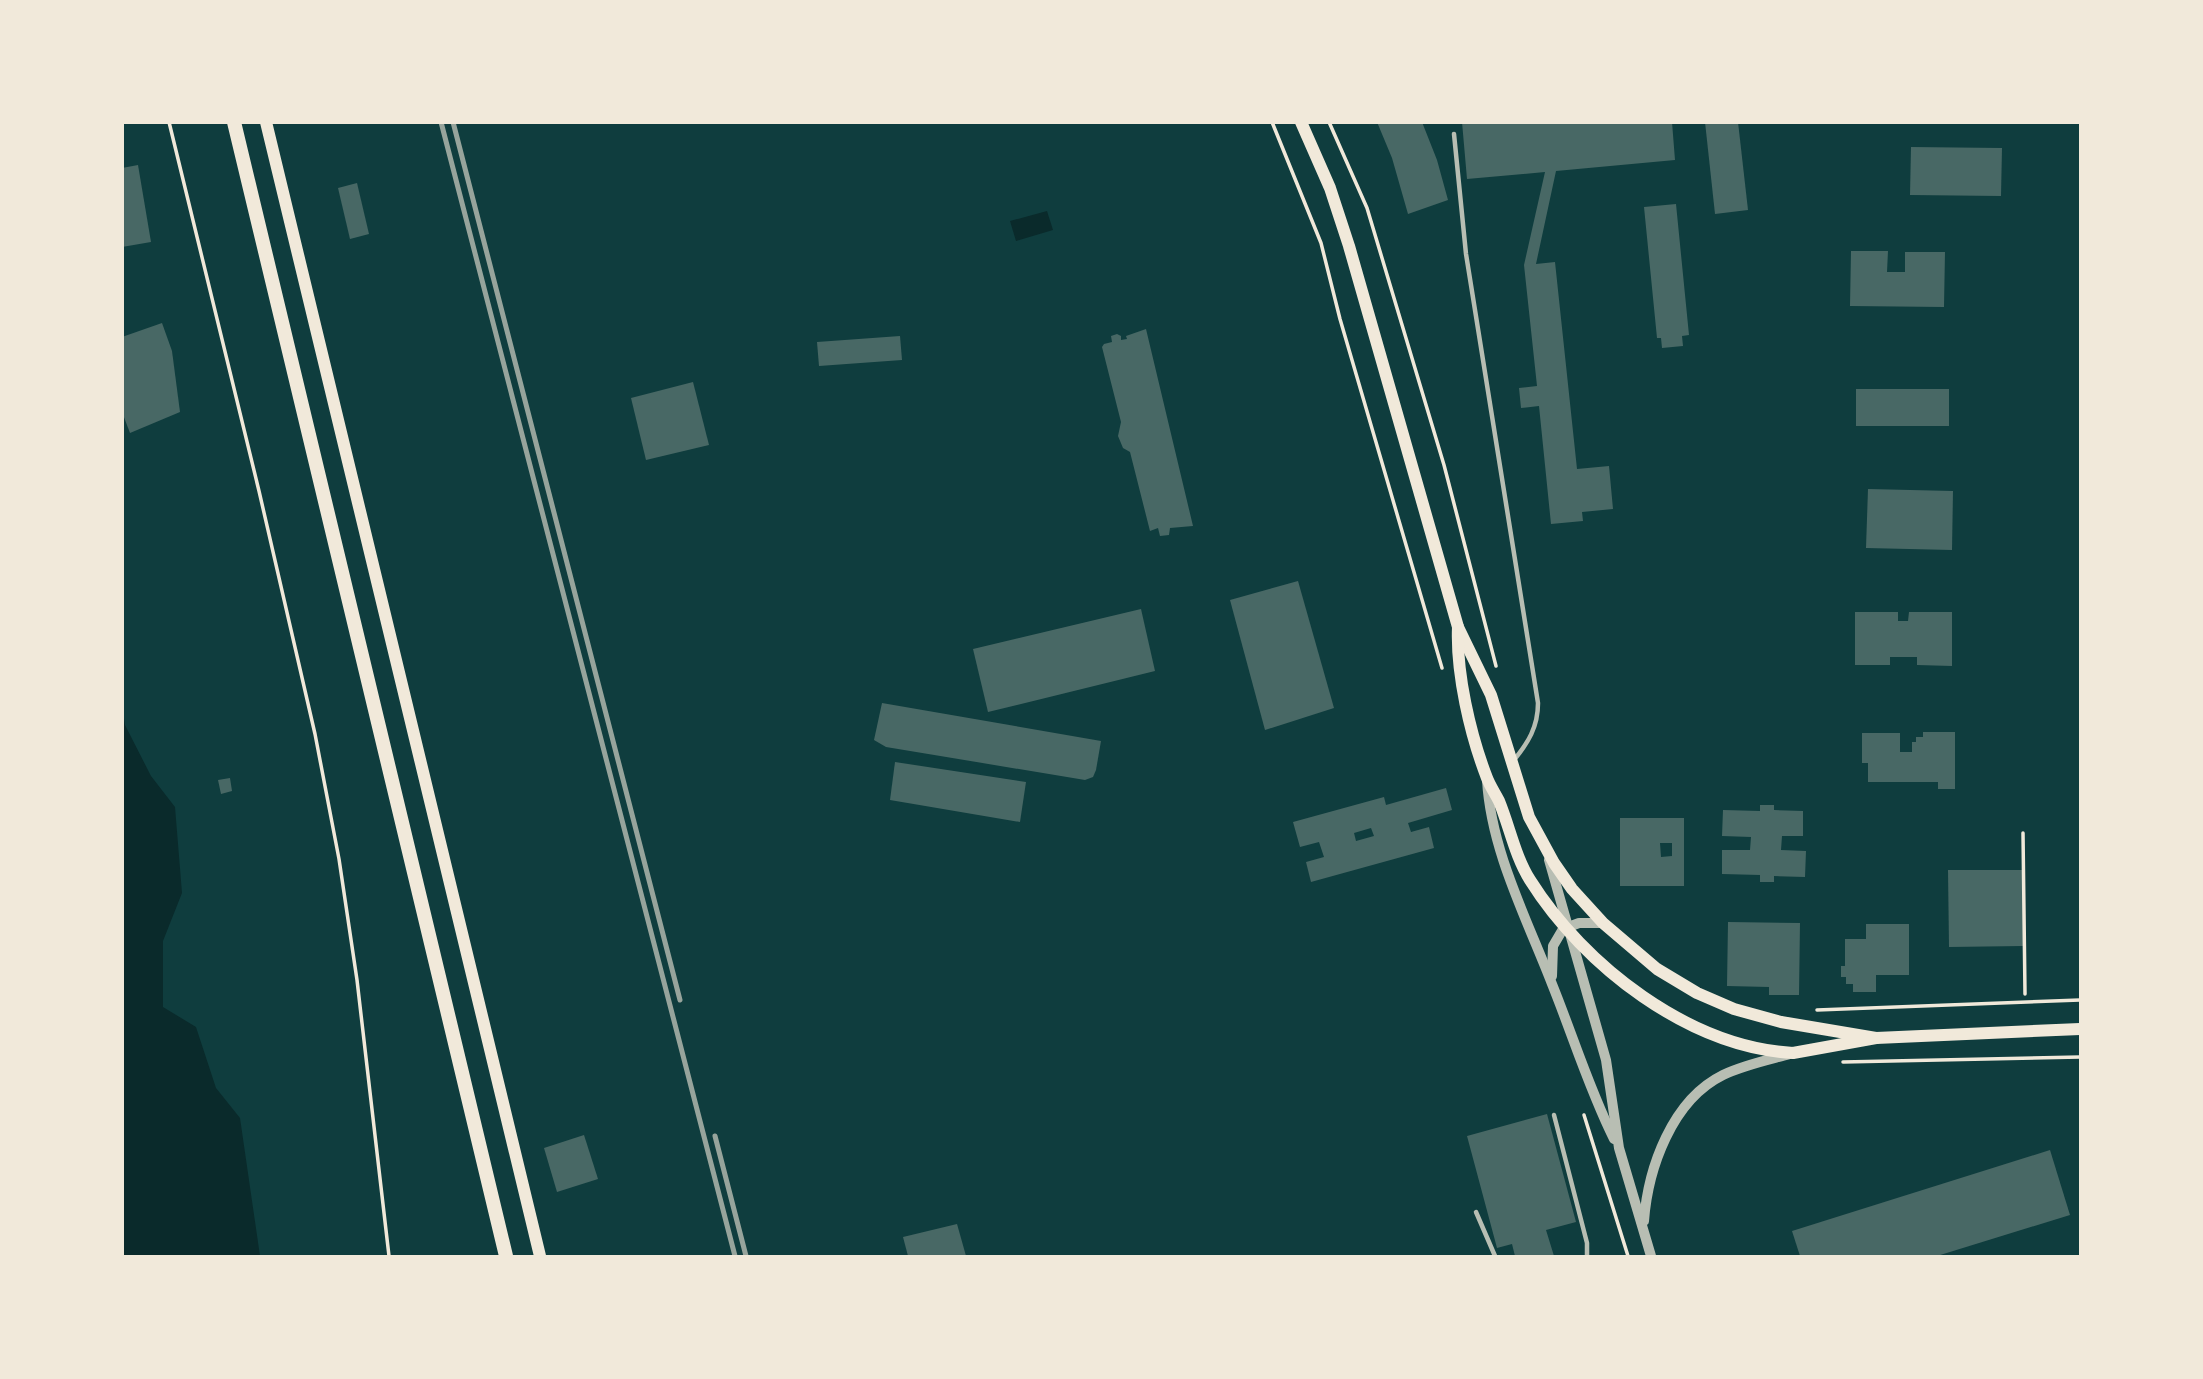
<svg xmlns="http://www.w3.org/2000/svg" width="2203" height="1379" viewBox="0 0 2203 1379" font-family="'Titillium Web',sans-serif">
<style>
.water{fill:#0a2a2b}
.building{fill:#486865;fill-rule:evenodd}
.lines{fill:none;stroke-linecap:round;stroke-linejoin:round}
.path{stroke:#f1e9da;stroke-width:3.5}
.service{stroke:#b8beb3;stroke-width:4.5}
.tertiary{stroke:#b8beb3;stroke-width:10}
.secondary{stroke:#f1e9da;stroke-width:12}
.primary{stroke:#f1e9da;stroke-width:14}
.rail{stroke:#97a49c;stroke-width:5}
</style>
<rect width="100%" height="100%" fill="#0f3d3e"/>
<g class="water">
<path d="M1047 211 1053 230 1016 241 1010 221Z"/>
<path d="M123 712 125 725 151 776 175 807 182 893 163 941V1007L196 1027 216 1088 240 1118 260 1256H123Z"/>
</g>
<g class="building">
<path d="M1377 122H1422L1437 160 1448 200 1408 214 1392 158Z"/>
<path d="M1462 122H1672L1675 160 1556 171 1536 264 1555 262 1577 469 1609 466 1613 509 1582 512 1583 521 1551 524 1539 406 1521 408 1519 388 1537 386 1524 265 1545 172 1467 179Z"/>
<path d="M1705 122H1738L1748 210 1715 214Z"/>
<path d="M1911 147 2002 148 2001 196 1910 195Z"/>
<path d="M138 165 151 242 122 247V168Z"/>
<path d="M357 183 369 234 350 239 338 188Z"/>
<path d="M1676 204 1689 335 1682 336 1683 346 1662 348 1661 338H1657L1644 207Z"/>
<path d="M1851 251H1888L1887 272H1905V252H1945L1944 307 1850 306Z"/>
<path d="M162 323 172 351 180 412 130 433 122 412V337Z"/>
<path d="M1146 329 1193 526 1170 528 1169 535 1160 536 1158 528 1150 531 1130 452 1123 448 1118 436 1121 422 1102 347 1104 344 1112 342 1111 336 1117 334 1121 336V340L1127 339 1126 336Z"/>
<path d="M900 336 902 360 819 366 817 342Z"/>
<path d="M693 382 709 445 646 460 631 398Z"/>
<rect x="1856" y="389" width="93" height="37"/>
<path d="M1868 489 1953 491 1952 550 1866 548Z"/>
<path d="M1298 581 1334 708 1265 730 1230 600Z"/>
<path d="M1141 609 1155 671 988 712 973 649Z"/>
<path d="M1855 612H1898V621H1908L1909 612H1952V666L1917 665V657H1890V665H1855Z"/>
<path d="M882 703 1101 741 1096 770 1093 777 1085 780 886 747 874 740Z"/>
<path d="M1923 732H1955V789H1938V782H1868V763H1862V733H1900V752H1912V742H1916V737H1923Z"/>
<path d="M895 762 1026 782 1020 822 890 800Z"/>
<path d="M230 778 232 791 221 794 218 780Z"/>
<path d="M1446 788 1452 810 1408 823 1411 832 1429 827 1434 848 1311 882 1306 862 1324 857 1319 842 1300 847 1293 822 1384 797 1386 805ZM1371 828 1374 836 1356 841 1354 833Z"/>
<path d="M1760 805H1774V810L1803 811V836H1782L1781 850 1806 851 1805 877 1774 876V882H1760V875L1722 874V850H1750L1751 837 1722 836 1723 810 1760 811Z"/>
<path d="M1620 818H1684V886H1620ZM1660 843H1672V856L1661 857Z"/>
<path d="M1948 870H2023V946L1949 947Z"/>
<path d="M1728 922 1800 923 1799 995H1769V987L1727 986Z"/>
<path d="M1866 924H1909V975H1876V992H1853V984H1846V977H1841V966H1845V939H1866Z"/>
<path d="M1547 1114 1576 1222 1546 1230 1554 1256H1515L1512 1244 1497 1248 1467 1136Z"/>
<path d="M584 1135 598 1179 557 1192 544 1148Z"/>
<path d="M2050 1150 2070 1215 1937 1256H1800L1792 1231Z"/>
<path d="M957 1224 966 1256H908L903 1237Z"/>
</g>
<g class="lines">
<g class="path">
<path d="M169 122 259 491 315 734 339 859 357 980 389 1256"/>
<path d="M1272 122 1321 243 1340 319 1442 668"/>
<path d="M1329 122 1367 208 1444 465 1496 666"/>
<path d="M2023 833 2025 994"/>
<path d="M1817 1010 2080 1000"/>
<path d="M1843 1062 2080 1057"/>
<path d="M1584 1115 1628 1256"/>
</g>
<g class="service">
<path d="M1454 134 1466 254 1538 703C1538 727 1528 743 1514 760"/>
<path d="M1554 1115 1587 1243V1256"/>
<path d="M1476 1212 1495 1256"/>
</g>
<g class="tertiary">
<path d="M1487 780C1491 851 1527 919 1552 984 1573 1036 1589 1089 1614 1139"/>
<path d="M1549 860 1606 1060 1619 1148 1651 1256"/>
<path d="M1552 976 1553 946 1563 929 1579 923H1603"/>
<path d="M1644 1221C1648 1168 1672 1100 1723 1075 1744 1065 1768 1060 1790 1054"/>
</g>
<g class="secondary">
<path d="M266 122 540 1256"/>
<path d="M1301 122 1330 188 1349 246 1458 627 1491 695 1529 817 1554 863 1572 889 1603 923 1657 969 1697 993 1734 1009 1781 1022 1876 1038"/>
<path d="M1458 627C1456 673 1470 734 1487 778 1490 786 1495 793 1499 801 1510 828 1515 856 1530 880 1584 966 1689 1047 1793 1053L1876 1038 2080 1029"/>
</g>
<path class="primary" d="M234 122 506 1256"/>
<g class="rail">
<path d="M441 122 735 1256"/>
<path d="M453 122 680 1000"/>
<path d="M715 1136 746 1256"/>
</g>
</g>
<rect width="2203" height="1379" fill="none" stroke="#f1e9da" stroke-width="248"/>
</svg>
